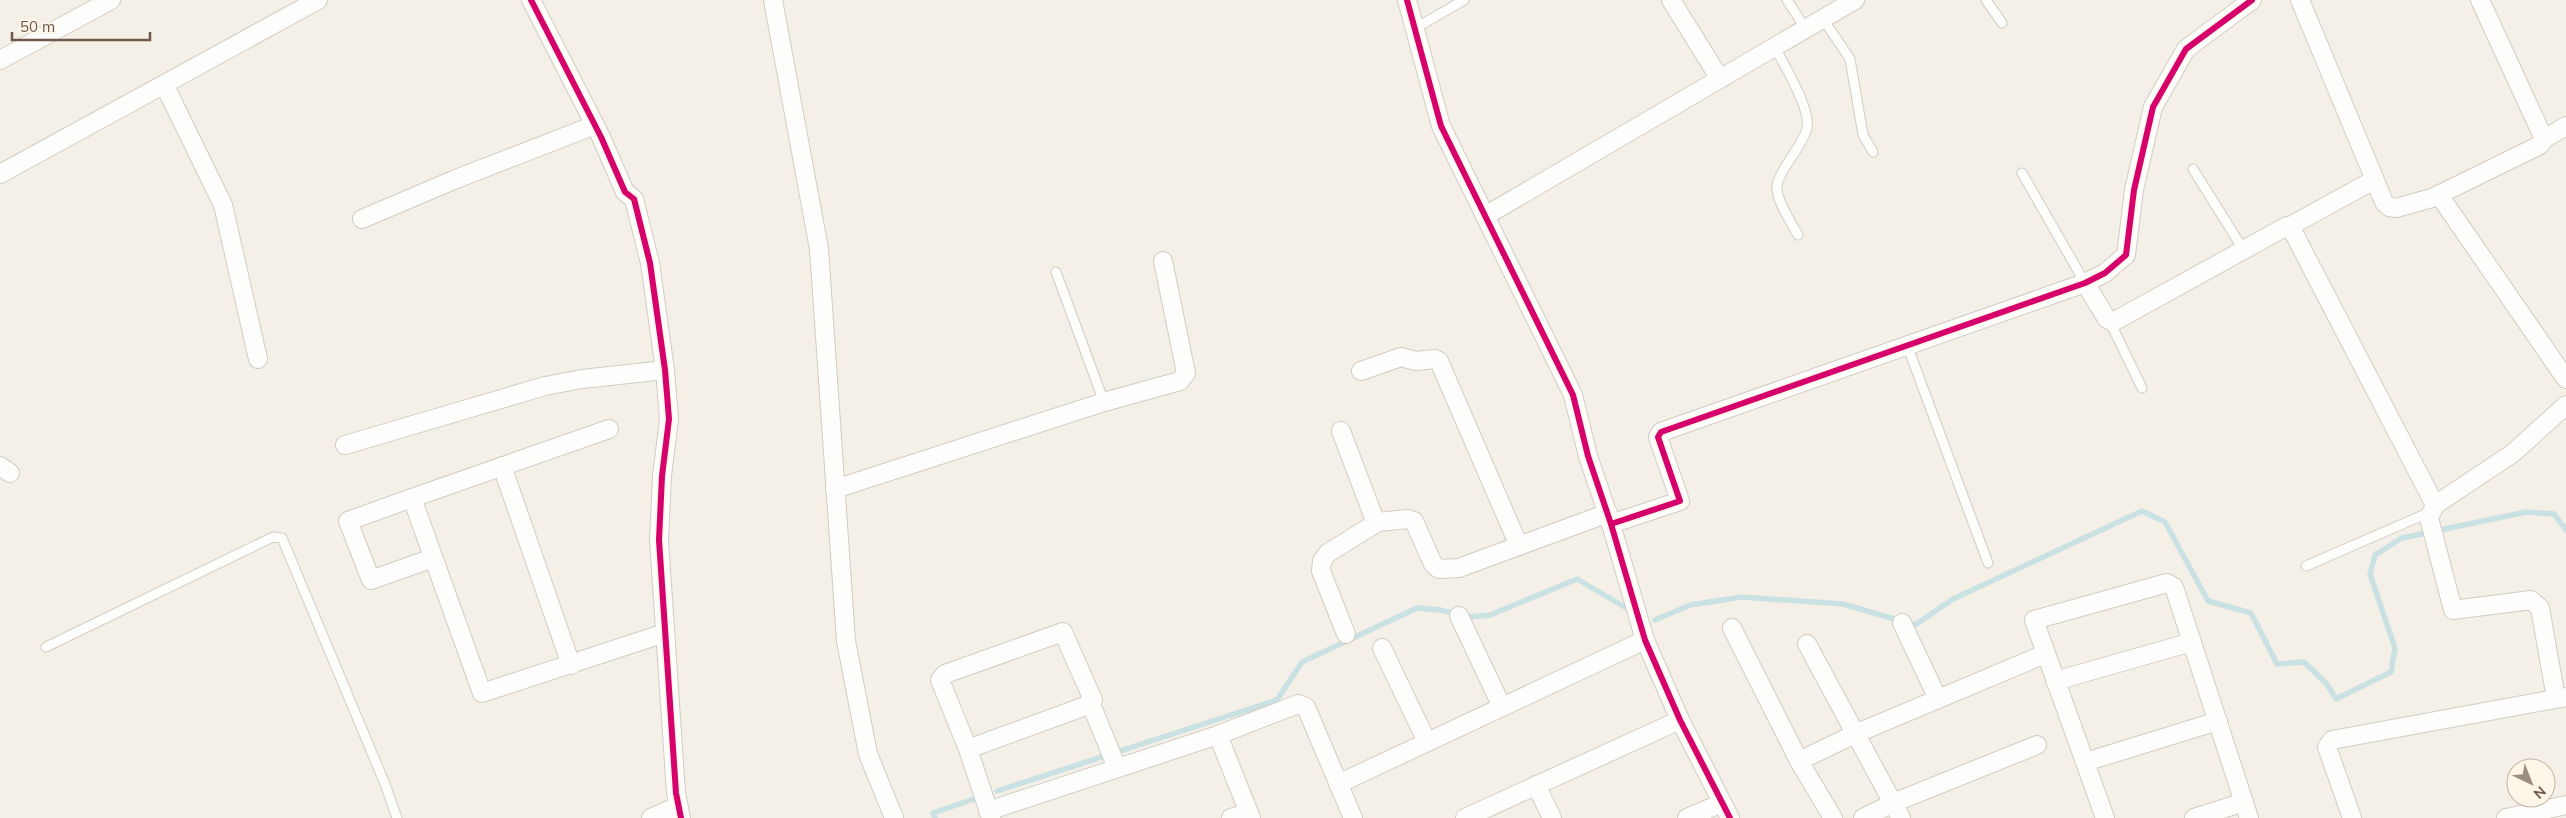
<svg xmlns="http://www.w3.org/2000/svg" width="2566" height="818" viewBox="0 0 2566 818" font-family="Mulish,sans-serif">
<style>
.lines{fill:none;stroke-linecap:round;stroke-linejoin:round}
.stream{stroke:#cae1e3;stroke-width:5.5}
.service-casing{stroke:#d2ccc4;stroke-width:11}
.minor-casing{stroke:#d2ccc4;stroke-width:20}
.service{stroke:#fdfdfb;stroke-width:9}
.minor{stroke:#fdfdfb;stroke-width:18}
.cycleway-casing{stroke:#fdf5e7;stroke-width:9}
.cycleway{stroke:#d6006c;stroke-width:6}
</style>
<rect width="100%" height="100%" fill="#f4f0e7"/>
<g class="lines">
<g class="stream">
<path d="M1655 620 1690 605 1742 597 1843 604 1915 625 1953 599 2142 511 2165 522 2208 601 2251 613 2277 664 2304 662 2326 683 2336 699 2391 672 2395 648 2370 574 2375 555 2402 538 2526 512 2554 514 2566 530"/>
<path d="M997 791 1277 700 1302 662 1417 608 1440 610 1470 617 1490 615 1577 579 1628 609"/>
<path d="M935 818 933 813 977 798"/>
</g>
<g class="service-casing">
<g id="service">
<path d="M1787 0 1806 29"/>
<path d="M1986 0 2002 23"/>
<path d="M1823 19 1850 59 1863 135 1873 152"/>
<path d="M1414 29 1464 0"/>
<path d="M1775 47C1784 66 1811 108 1807 128 1803 147 1775 173 1777 190 1779 205 1791 222 1798 235"/>
<path d="M2193 169 2243 249"/>
<path d="M2022 173 2085 283"/>
<path d="M1056 272 1104 402"/>
<path d="M2110 322 2142 388"/>
<path d="M1907 345 1988 563"/>
<path d="M2306 566 2430 512"/>
<path d="M46 647 273 537 282 538 385 784 397 818"/>
</g>
</g>
<g class="minor-casing">
<g id="minor">
<path d="M531 0 601 137 625 192 634 199 650 263 665 370 669 419 662 476 659 540 676 793 681 818"/>
<path d="M773 0 819 249 846 641 868 754 894 818"/>
<path d="M1407 0 1441 126 1573 395 1588 456 1611 524 1645 640 1680 720 1730 818"/>
<path d="M1671 0 1720 79"/>
<path d="M2300 0 2384 202 2389 207 2396 208 2432 198 2540 145 2544 139 2480 0"/>
<path d="M0 60 111 0"/>
<path d="M164 84 223 205 258 359"/>
<path d="M2544 139 2566 126"/>
<path d="M0 174 318 0"/>
<path d="M2439 195 2566 379"/>
<path d="M1485 216 1855 0"/>
<path d="M362 219 456 179 595 125"/>
<path d="M2290 226 2374 180"/>
<path d="M2085 283 2107 319 2113 322 2287 226H2290L2435 505"/>
<path d="M1361 371 1401 357 1416 361 1435 359 1439 361 1519 546"/>
<path d="M609 429 412 498 482 693 665 633"/>
<path d="M1341 431 1374 518 1378 522 1408 519 1414 521 1433 564 1439 569 1459 568 1608 513"/>
<path d="M345 445 545 386 582 379 665 370"/>
<path d="M0 466 10 473"/>
<path d="M502 466 571 665"/>
<path d="M835 489 1104 402 1180 381 1186 373 1163 261"/>
<path d="M412 498 348 521 371 580 433 558"/>
<path d="M1611 524 1680 501 1658 437 1661 432 2085 283 2105 273 2126 255 2134 190 2153 107 2186 49 2252 0"/>
<path d="M1459 616 1502 707"/>
<path d="M1902 623 1938 699"/>
<path d="M1732 628 1799 761 1833 818"/>
<path d="M1346 634 1321 571 1322 561 1328 553 1378 522"/>
<path d="M1807 644 1901 818"/>
<path d="M1382 648 1427 742"/>
<path d="M2055 681 2192 642"/>
<path d="M2556 698 2540 608 2531 600 2453 610 2429 518 2435 505 2513 453 2566 405"/>
<path d="M1091 704 1117 768"/>
<path d="M1218 735 1251 818"/>
<path d="M968 749 1091 704 1093 700 1063 632 945 674 940 680 968 749 991 818"/>
<path d="M1799 761 1855 734 2045 654"/>
<path d="M2085 762 2218 721"/>
<path d="M1338 784 1645 640"/>
<path d="M1536 785 1552 818"/>
<path d="M988 811 1218 735 1298 704 1306 707 1353 818"/>
<path d="M651 818 678 806"/>
<path d="M1231 818 1249 813"/>
<path d="M1465 818 1680 720"/>
<path d="M1687 818 1722 803"/>
<path d="M1863 818 1893 803 2037 745"/>
<path d="M2105 818 2034 620 2167 583 2174 587 2249 818"/>
<path d="M2194 818 2244 802"/>
<path d="M2352 818 2327 747 2332 740 2566 697"/>
<path d="M2506 818 2566 805"/>
</g>
</g>
<use href="#service" class="service"/>
<use href="#minor" class="minor"/>
<g class="cycleway-casing">
<g id="cycleway">
<path d="M531 0 601 137 625 192 634 199 650 263 665 370 669 419 662 476 659 540 676 793 681 818"/>
<path d="M1407 0 1441 126 1573 395 1588 456 1611 524 1645 640 1680 720 1730 818"/>
<path d="M1611 524 1680 501 1658 437 1661 432 2085 283 2105 273 2126 255 2134 190 2153 107 2186 49 2252 0"/>
</g>
</g>
<use href="#cycleway" class="cycleway"/>
</g>
<g transform="translate(2531 783) rotate(137)"><circle r="24" fill="#fdf5e7" stroke="#c4b6a8"/>
<path d="M0-4L9 19L0 12L-9 19Z" fill="#9e8d81"/>
<text y="-8" font-size="14" font-weight="bold" text-anchor="middle" fill="#6f584a">N</text>
</g>
<path d="M12 32v8h138v-8" fill="none" stroke="#6f584a" stroke-width="2.5"/>
<text x="20" y="32" font-size="15" fill="#6f584a" stroke="#fdf5e7" stroke-width="4" paint-order="stroke">50 m</text>
</svg>
